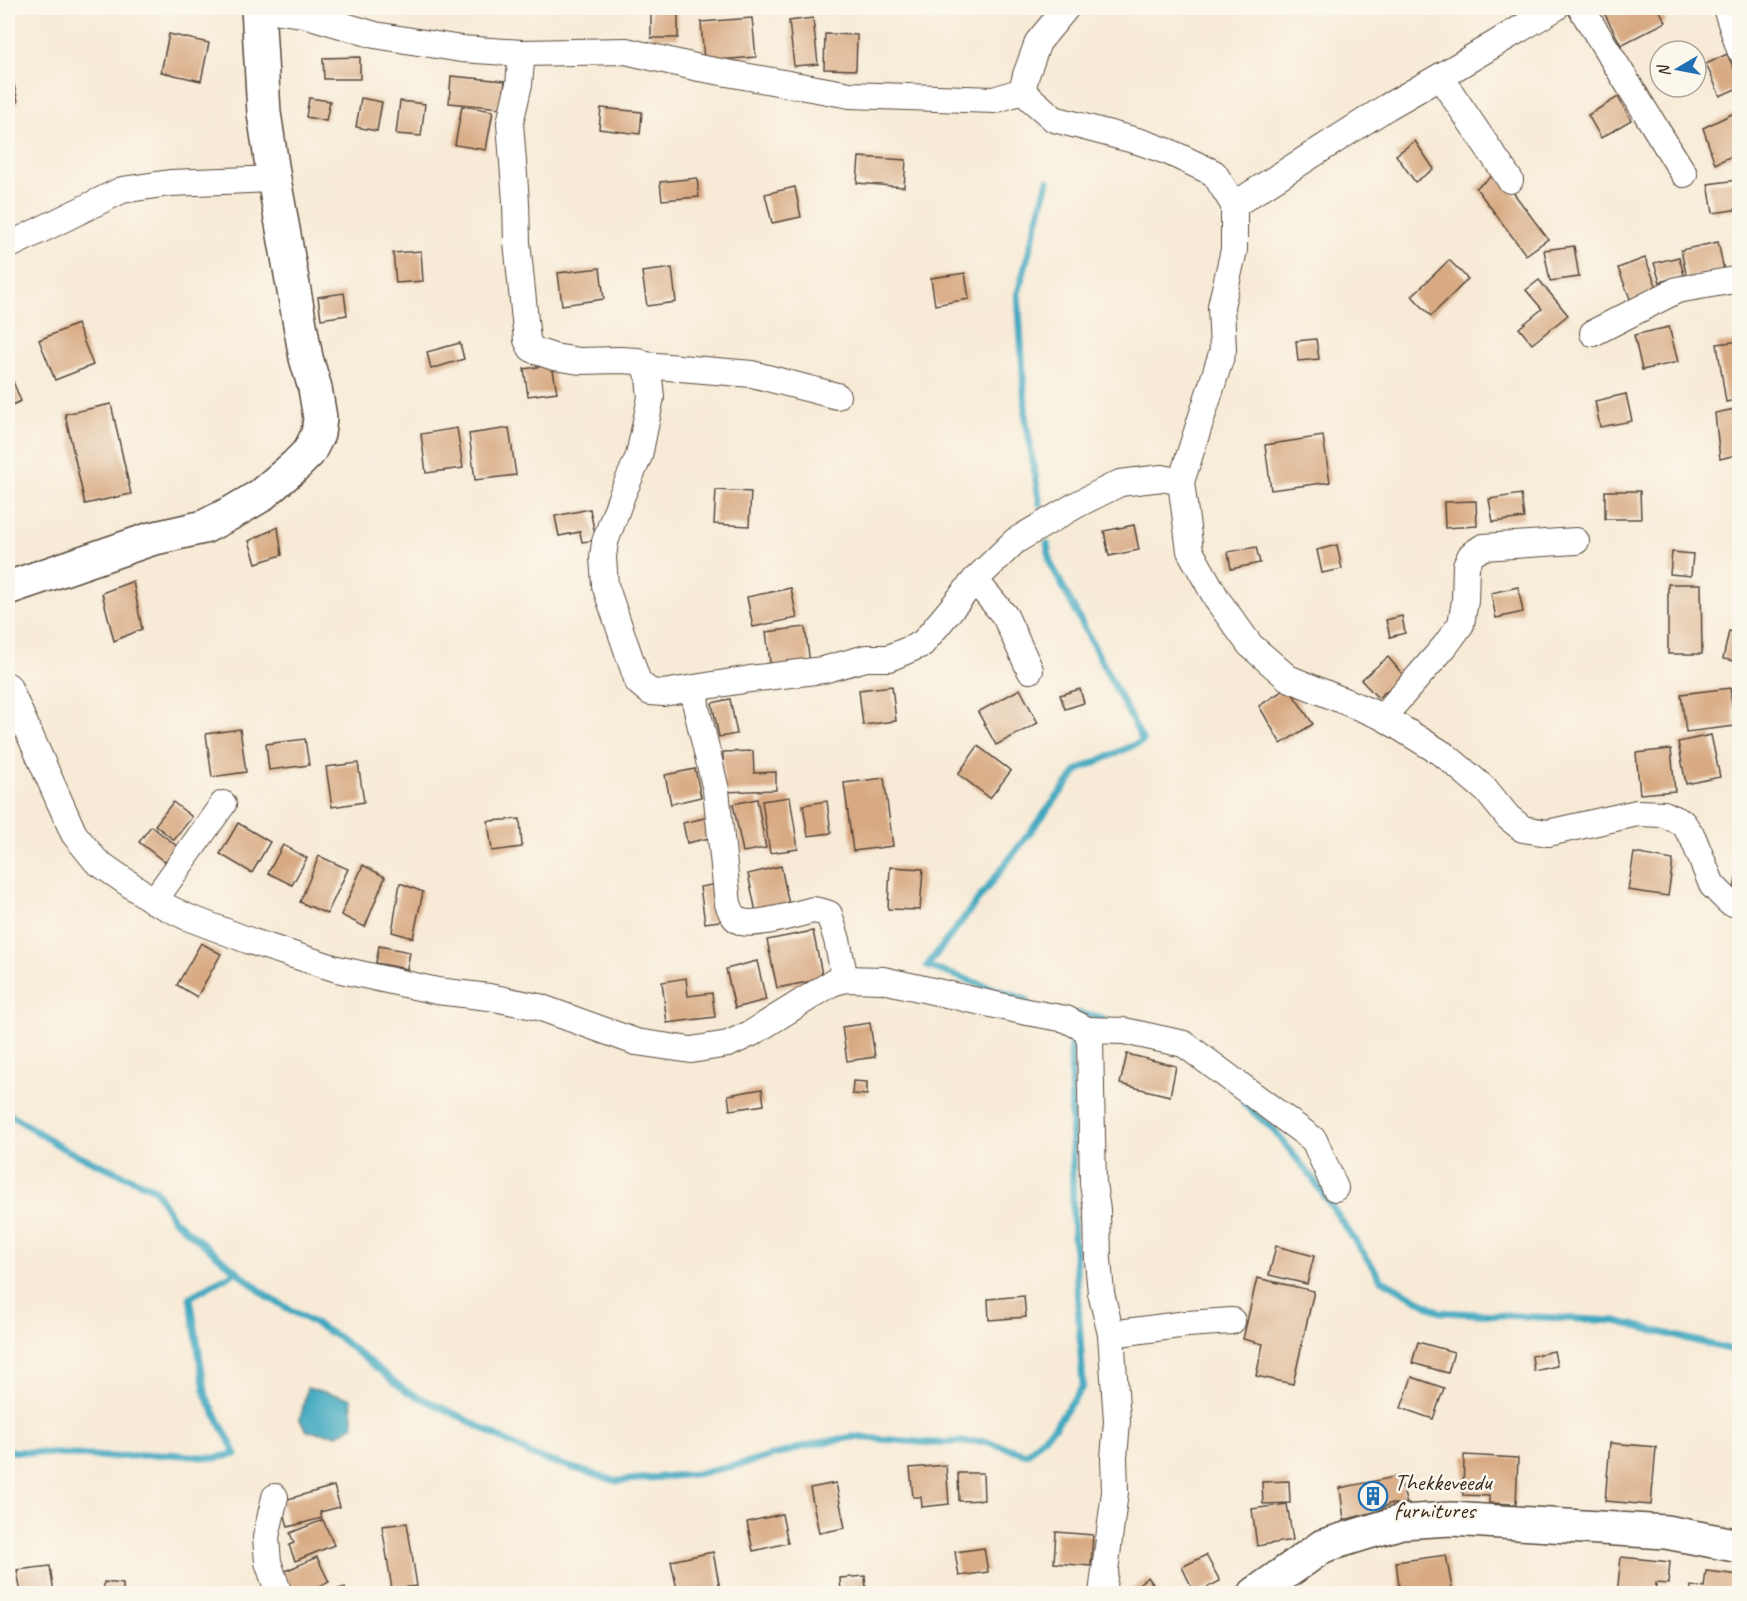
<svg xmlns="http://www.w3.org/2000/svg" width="1747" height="1601" viewBox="0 0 1747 1601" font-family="Caveat,sans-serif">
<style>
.water{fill:#3fa8c0;stroke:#3d696f;stroke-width:1.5}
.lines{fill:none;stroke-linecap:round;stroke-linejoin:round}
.stream{stroke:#3fa8c0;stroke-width:7}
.building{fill:#d8aa83}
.minor-casing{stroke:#57473a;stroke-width:28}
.major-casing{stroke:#57473a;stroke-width:36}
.minor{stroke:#fff;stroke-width:26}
.major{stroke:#fff;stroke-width:33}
.labels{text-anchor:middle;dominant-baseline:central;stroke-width:5;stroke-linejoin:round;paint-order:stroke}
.poi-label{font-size:24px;fill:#3b2a1e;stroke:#fbf7ec;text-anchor:start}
</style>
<rect width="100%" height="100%" fill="#fbf7ec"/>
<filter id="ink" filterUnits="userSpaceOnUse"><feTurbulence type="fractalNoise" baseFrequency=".0167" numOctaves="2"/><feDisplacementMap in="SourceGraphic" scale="12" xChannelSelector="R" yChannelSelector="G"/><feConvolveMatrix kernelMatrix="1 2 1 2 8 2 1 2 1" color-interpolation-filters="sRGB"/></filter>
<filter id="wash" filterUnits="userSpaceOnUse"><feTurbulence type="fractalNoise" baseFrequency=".008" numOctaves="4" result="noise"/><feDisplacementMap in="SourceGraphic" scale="24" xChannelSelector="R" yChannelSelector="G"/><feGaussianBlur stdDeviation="1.35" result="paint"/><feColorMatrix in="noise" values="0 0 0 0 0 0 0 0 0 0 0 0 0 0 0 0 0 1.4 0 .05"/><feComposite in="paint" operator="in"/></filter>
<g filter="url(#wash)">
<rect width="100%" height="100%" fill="#f7ead6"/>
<path class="water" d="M307 1388 351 1398 354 1425 338 1435 307 1431 300 1420Z"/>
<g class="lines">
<g class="stream">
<path d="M1040 504 1026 421 1018 293 1048 181"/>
<path d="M1027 1000 927 966 1078 770 1143 741 1050 562 1047 544"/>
<path d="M1079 1013 1103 1019"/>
<path d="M1244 1104 1274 1130 1313 1179 1381 1279 1440 1312 1616 1321 1740 1352"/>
<path d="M8 1113 64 1149 155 1189 173 1219 268 1297 338 1337 406 1391 461 1417 534 1456 616 1481 695 1474 747 1463 813 1444 853 1437 933 1443 984 1441 1027 1454 1055 1426 1083 1386 1073 1217 1071 1045"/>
<path d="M8 1451 110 1457 169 1454 214 1458 236 1454 206 1396 190 1297 237 1271"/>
</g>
</g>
<g id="blocks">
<g class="building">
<rect x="651" y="8" width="27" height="30"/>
<path d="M1604 8H1658L1666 22 1621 45 1602 9Z"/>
<path d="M752 18 756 57 704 61 701 22Z"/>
<path d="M813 18 818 64 794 66 789 21Z"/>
<path d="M169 34 209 43 201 81 161 72Z"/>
<path d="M825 34 857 35 856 70 824 69Z"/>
<path d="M1727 54 1740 81V87L1720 96 1706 64Z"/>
<path d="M360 57V79H324L323 58Z"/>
<path d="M10 69 18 102 8 105V70Z"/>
<path d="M451 76 505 81 502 108 449 103Z"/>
<path d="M1618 97 1631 120 1601 138 1588 115Z"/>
<path d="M309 98 330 101 326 121 306 117Z"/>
<path d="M361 98 382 102 377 131 356 127Z"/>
<path d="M400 101 425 104 421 136 396 134Z"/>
<path d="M462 106 493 111 486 150 455 145Z"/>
<path d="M601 108 642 112 640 134 599 129Z"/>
<path d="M1740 110V152L1715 164 1703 128Z"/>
<path d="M1415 141 1434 169 1415 182 1396 155Z"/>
<path d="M859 157 906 160 904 187 857 183Z"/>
<path d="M1498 172 1548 239 1526 255 1476 188Z"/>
<path d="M697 178 699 197 662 200 660 182Z"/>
<path d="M1737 180 1740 209 1713 213 1708 184Z"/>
<path d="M795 187 801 217 772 223 765 194Z"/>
<path d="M1718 242 1724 270 1687 278 1681 250Z"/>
<path d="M1574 246 1579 277 1550 281 1544 250Z"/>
<path d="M421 251 423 281 396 283 393 253Z"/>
<path d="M1679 257 1684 275 1660 282 1654 263Z"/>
<path d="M1645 258 1658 290 1631 301 1618 268Z"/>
<path d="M1449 260 1468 279 1431 316 1412 296Z"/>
<path d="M600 268 604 299 562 305 558 273Z"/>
<path d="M672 268 676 302 647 306 642 272Z"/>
<path d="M965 273 969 299 935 305 931 278Z"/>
<path d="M1539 280 1568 315 1532 344 1519 328 1542 309 1526 290Z"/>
<path d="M344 293 347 315 321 319 318 297Z"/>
<path d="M77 324 93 365 55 380 39 340Z"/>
<path d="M1669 327 1678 362 1642 370 1634 335Z"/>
<path d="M1316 339 1319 359 1298 361 1296 341Z"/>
<path d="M1740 341V399L1726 402 1717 344Z"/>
<path d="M460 343 464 359 431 369 427 352Z"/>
<path d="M552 365 557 392 528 396 524 369Z"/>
<path d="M8 369 21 401 8 407Z"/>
<path d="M1626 394 1632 421 1600 427 1595 401Z"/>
<path d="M111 404 131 494 85 504 65 414Z"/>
<path d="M1740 408V454L1720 459 1715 413Z"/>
<path d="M457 428 463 468 426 473 421 434Z"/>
<path d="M509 428 516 475 475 480 469 434Z"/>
<path d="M1323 436 1330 482 1271 490 1265 445Z"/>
<path d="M716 490 751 492 749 526 714 524Z"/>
<path d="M1605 491H1640L1641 519H1605Z"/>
<path d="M1521 494 1524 518 1493 522 1489 499Z"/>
<path d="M1476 501 1477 526 1445 528 1444 502Z"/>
<path d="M590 509 596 540 582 542 580 532 559 536 555 516Z"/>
<path d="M1134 525 1139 550 1109 556 1104 531Z"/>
<path d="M278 527 282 555 256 563 249 541Z"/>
<path d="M1337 545 1342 569 1322 573 1317 550Z"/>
<path d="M1256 547 1260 563 1231 569 1228 552Z"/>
<path d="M1672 552 1693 554 1691 576 1670 574Z"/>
<path d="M133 581 142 629 114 641 102 593Z"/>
<path d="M1668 584H1701L1702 654H1668Z"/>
<path d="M1518 587 1523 612 1496 618 1491 593Z"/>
<path d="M791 588 797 618 753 627 747 597Z"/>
<path d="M1402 616 1405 633 1390 637 1386 620Z"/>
<path d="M805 627 810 663 771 669 766 632Z"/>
<path d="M1729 631 1740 634V662L1723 659Z"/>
<path d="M1388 657 1404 676 1378 698 1361 680Z"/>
<path d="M892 686 896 721 863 725 859 690Z"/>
<path d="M1288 687 1313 724 1281 744 1259 706Z"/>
<path d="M1730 688 1735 726 1686 732 1681 694Z"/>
<path d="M1020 689 1038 723 996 745 978 712Z"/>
<path d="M1080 689 1084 703 1065 709 1060 695Z"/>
<path d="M730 699 737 734 719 737 712 703Z"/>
<path d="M240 729 246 772 212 777 206 734Z"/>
<path d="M1711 735 1720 777 1686 784 1678 742Z"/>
<path d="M305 739 309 765 269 770 266 744Z"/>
<path d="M978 746 1011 771 990 798 958 774Z"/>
<path d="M1671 749 1675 791 1640 794 1636 753Z"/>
<path d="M753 751 754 773 776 772V790L724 792 723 752Z"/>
<path d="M358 763 364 802 332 807 326 767Z"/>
<path d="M695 769 701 797 671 804 665 775Z"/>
<path d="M884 778 893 846 853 851 844 783Z"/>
<path d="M790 797 798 849 770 853 762 801Z"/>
<path d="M757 799 766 848 743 852 733 804Z"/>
<path d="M827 801 831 833 808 836 803 805Z"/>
<path d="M173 802 192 817 174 840 155 825Z"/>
<path d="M709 817 714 837 687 843 683 823Z"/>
<path d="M520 819 522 847 492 851 488 821Z"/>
<path d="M238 823 270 842 252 873 220 854Z"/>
<path d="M151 826 178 847 166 863 139 842Z"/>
<path d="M283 845 307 858 292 885 268 873Z"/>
<path d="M1634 853 1673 860 1668 896 1628 890Z"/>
<path d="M319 856 348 869 327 914 300 902Z"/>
<path d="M363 865 385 877 365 927 341 915Z"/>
<path d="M781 866 789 905 756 912 748 874Z"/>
<path d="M890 867 923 869 920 910 888 909Z"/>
<path d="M1738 868 1740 869V891L1734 890Z"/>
<path d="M400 883 423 892 413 938 392 932Z"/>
<path d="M723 883 727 920 705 923 700 887Z"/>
<path d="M813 931 823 979 777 988 767 940Z"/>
<path d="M201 943 221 954 197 997 177 985Z"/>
<path d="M379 946 410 952 407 969 376 963Z"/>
<path d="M757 961 766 1000 735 1008 726 969Z"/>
<path d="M686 978 688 996 712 993 715 1017 667 1023 662 982Z"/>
<path d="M870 1023 875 1057 847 1061 842 1027Z"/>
<path d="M1127 1054 1176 1066 1170 1096 1120 1084Z"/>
<path d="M853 1081 867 1082V1095L852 1094Z"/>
<path d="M762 1089 764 1105 730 1110 728 1095Z"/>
<path d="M1276 1246 1314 1256 1307 1284 1269 1275Z"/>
<path d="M1257 1278 1314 1291 1293 1384 1256 1376 1263 1344 1243 1339Z"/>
<path d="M1024 1296 1026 1317 989 1320 988 1299Z"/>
<path d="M1418 1342 1454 1352 1448 1373 1412 1363Z"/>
<path d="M1554 1351 1557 1366 1534 1371 1532 1356Z"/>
<path d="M1412 1377 1444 1388 1433 1419 1401 1408Z"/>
<path d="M1610 1443 1656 1447 1651 1505 1605 1501Z"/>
<path d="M1464 1455 1518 1458 1516 1504 1489 1503V1496L1463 1495Z"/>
<path d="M946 1465 949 1504 922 1507 921 1497H913L910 1468Z"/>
<path d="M958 1473H983L984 1500 959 1501Z"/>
<path d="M1399 1476 1407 1504H1389L1378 1511 1344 1520 1340 1488Z"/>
<path d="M1289 1481 1290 1503 1263 1504 1262 1482Z"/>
<path d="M836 1483 845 1528 819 1533 810 1488Z"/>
<path d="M334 1486 340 1507 320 1512 322 1518 288 1527 281 1501Z"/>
<path d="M1287 1504 1293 1540 1257 1546 1252 1509Z"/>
<path d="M782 1514 788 1543 753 1551 747 1522Z"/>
<path d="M323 1520 334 1545 295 1561 289 1545 294 1543 290 1533Z"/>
<path d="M407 1523 417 1586 392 1589 382 1526Z"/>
<path d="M1056 1532 1093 1535 1091 1566 1054 1563Z"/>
<path d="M984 1548 988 1572 959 1576 955 1552Z"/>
<path d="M713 1552 720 1589 698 1594H678L671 1561Z"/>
<path d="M1206 1555 1220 1581 1195 1594 1182 1567Z"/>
<path d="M1446 1555 1453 1594H1400L1396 1562Z"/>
<path d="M317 1557 329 1582 305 1594H293L283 1572Z"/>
<path d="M1621 1557 1670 1562 1668 1584 1656 1583 1655 1594H1617Z"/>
<path d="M50 1566 54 1594H21L17 1570Z"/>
<path d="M1706 1571 1740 1575V1594H1690L1691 1586 1704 1588Z"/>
<path d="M865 1576 866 1594H841L840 1578Z"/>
<path d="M1148 1577 1160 1594H1125Z"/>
<path d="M104 1582 123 1584V1594H103Z"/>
<path d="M345 1587 346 1594H326L325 1593Z"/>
</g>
</g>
</g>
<g filter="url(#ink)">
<use href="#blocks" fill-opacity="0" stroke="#57473a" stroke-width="1.5"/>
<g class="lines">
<g class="minor-casing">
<g id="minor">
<path d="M258 8 304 14 375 35 461 49 522 53 626 51 699 68 850 95 994 100 1022 91 1054 119 1141 142 1169 152 1214 173 1234 205V250L1221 306 1223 350 1181 482 1190 551 1218 601 1250 645 1288 678 1383 717 1446 756 1486 790 1508 817 1523 829 1548 833 1637 813 1664 814 1683 823 1693 838 1712 885 1729 902 1740 905"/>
<path d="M1581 8 1684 174"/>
<path d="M1726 8 1740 50"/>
<path d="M522 53 519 84 510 123 516 202 517 242 527 340 531 348 536 351 554 357 580 361 620 360 638 361 644 365 649 378 651 397 639 456 622 495 605 542 603 557 605 585 638 682 650 692 663 693 750 679 823 670 866 658H889L922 644 975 580 1015 541 1078 504 1120 483 1162 478 1181 482"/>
<path d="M1440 77 1510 180"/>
<path d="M1022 91 1026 75 1038 42 1066 8"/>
<path d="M1234 205 1387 107 1448 72 1555 8"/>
<path d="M8 246 122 190 170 183 274 179"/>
<path d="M1593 333 1677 290 1740 279"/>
<path d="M644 365 752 374 837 396"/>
<path d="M975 580 1005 616 1030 670"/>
<path d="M8 686 74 834 96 861 154 901 187 917 250 941 337 969 437 991 489 997 539 1007 636 1042 691 1050 728 1044 752 1033 832 983 845 979 883 980 1027 1012 1066 1019 1087 1030 1090 1042 1093 1184 1097 1210 1098 1260 1101 1293 1111 1334 1117 1421 1114 1458 1115 1492 1102 1594"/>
<path d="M695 688 696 706 716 790 728 904C731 911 733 919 742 922 755 926 798 914 813 910L823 912 829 914 837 940 845 979"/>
<path d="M1383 717 1445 646 1461 624 1465 601 1466 565 1471 555 1483 547 1576 541"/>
<path d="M154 901 223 804"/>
<path d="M1087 1030 1124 1031 1184 1044 1314 1140 1335 1188"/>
<path d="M1111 1334 1187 1324 1232 1321"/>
<path d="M275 1497 266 1537 268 1562 279 1594"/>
</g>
</g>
<g class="major-casing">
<g id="major">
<path d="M8 588 151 539 204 527 233 512 260 496 295 466 309 452 318 434 320 418 315 388 306 358 274 179 264 113 258 8"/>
<path d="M1255 1594 1323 1546 1401 1522 1451 1519 1666 1532 1740 1546"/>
</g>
</g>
<use href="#minor" class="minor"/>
<use href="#major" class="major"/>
</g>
</g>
<defs>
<g id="building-ring" transform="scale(1.5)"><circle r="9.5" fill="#fbf7ec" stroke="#1f6fb2" stroke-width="1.5"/><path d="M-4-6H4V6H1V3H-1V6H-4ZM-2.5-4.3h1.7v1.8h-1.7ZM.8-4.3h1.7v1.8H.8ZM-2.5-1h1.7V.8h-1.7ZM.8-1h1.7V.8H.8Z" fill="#1f6fb2"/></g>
</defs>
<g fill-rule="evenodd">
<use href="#building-ring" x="1373" y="1496"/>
</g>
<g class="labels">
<g class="poi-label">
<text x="1394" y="1482">Thekkeveedu<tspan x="1394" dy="28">furnitures</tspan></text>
</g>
</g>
<rect width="1747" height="1601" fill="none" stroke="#fbf7ec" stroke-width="30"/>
<g transform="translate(1678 69) rotate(260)"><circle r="28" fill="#fbf7ec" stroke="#aea59a" stroke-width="1.5"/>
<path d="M0-4.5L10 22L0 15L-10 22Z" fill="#1f6fb2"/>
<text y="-9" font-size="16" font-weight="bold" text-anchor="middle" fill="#3b2a1e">N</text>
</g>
</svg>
